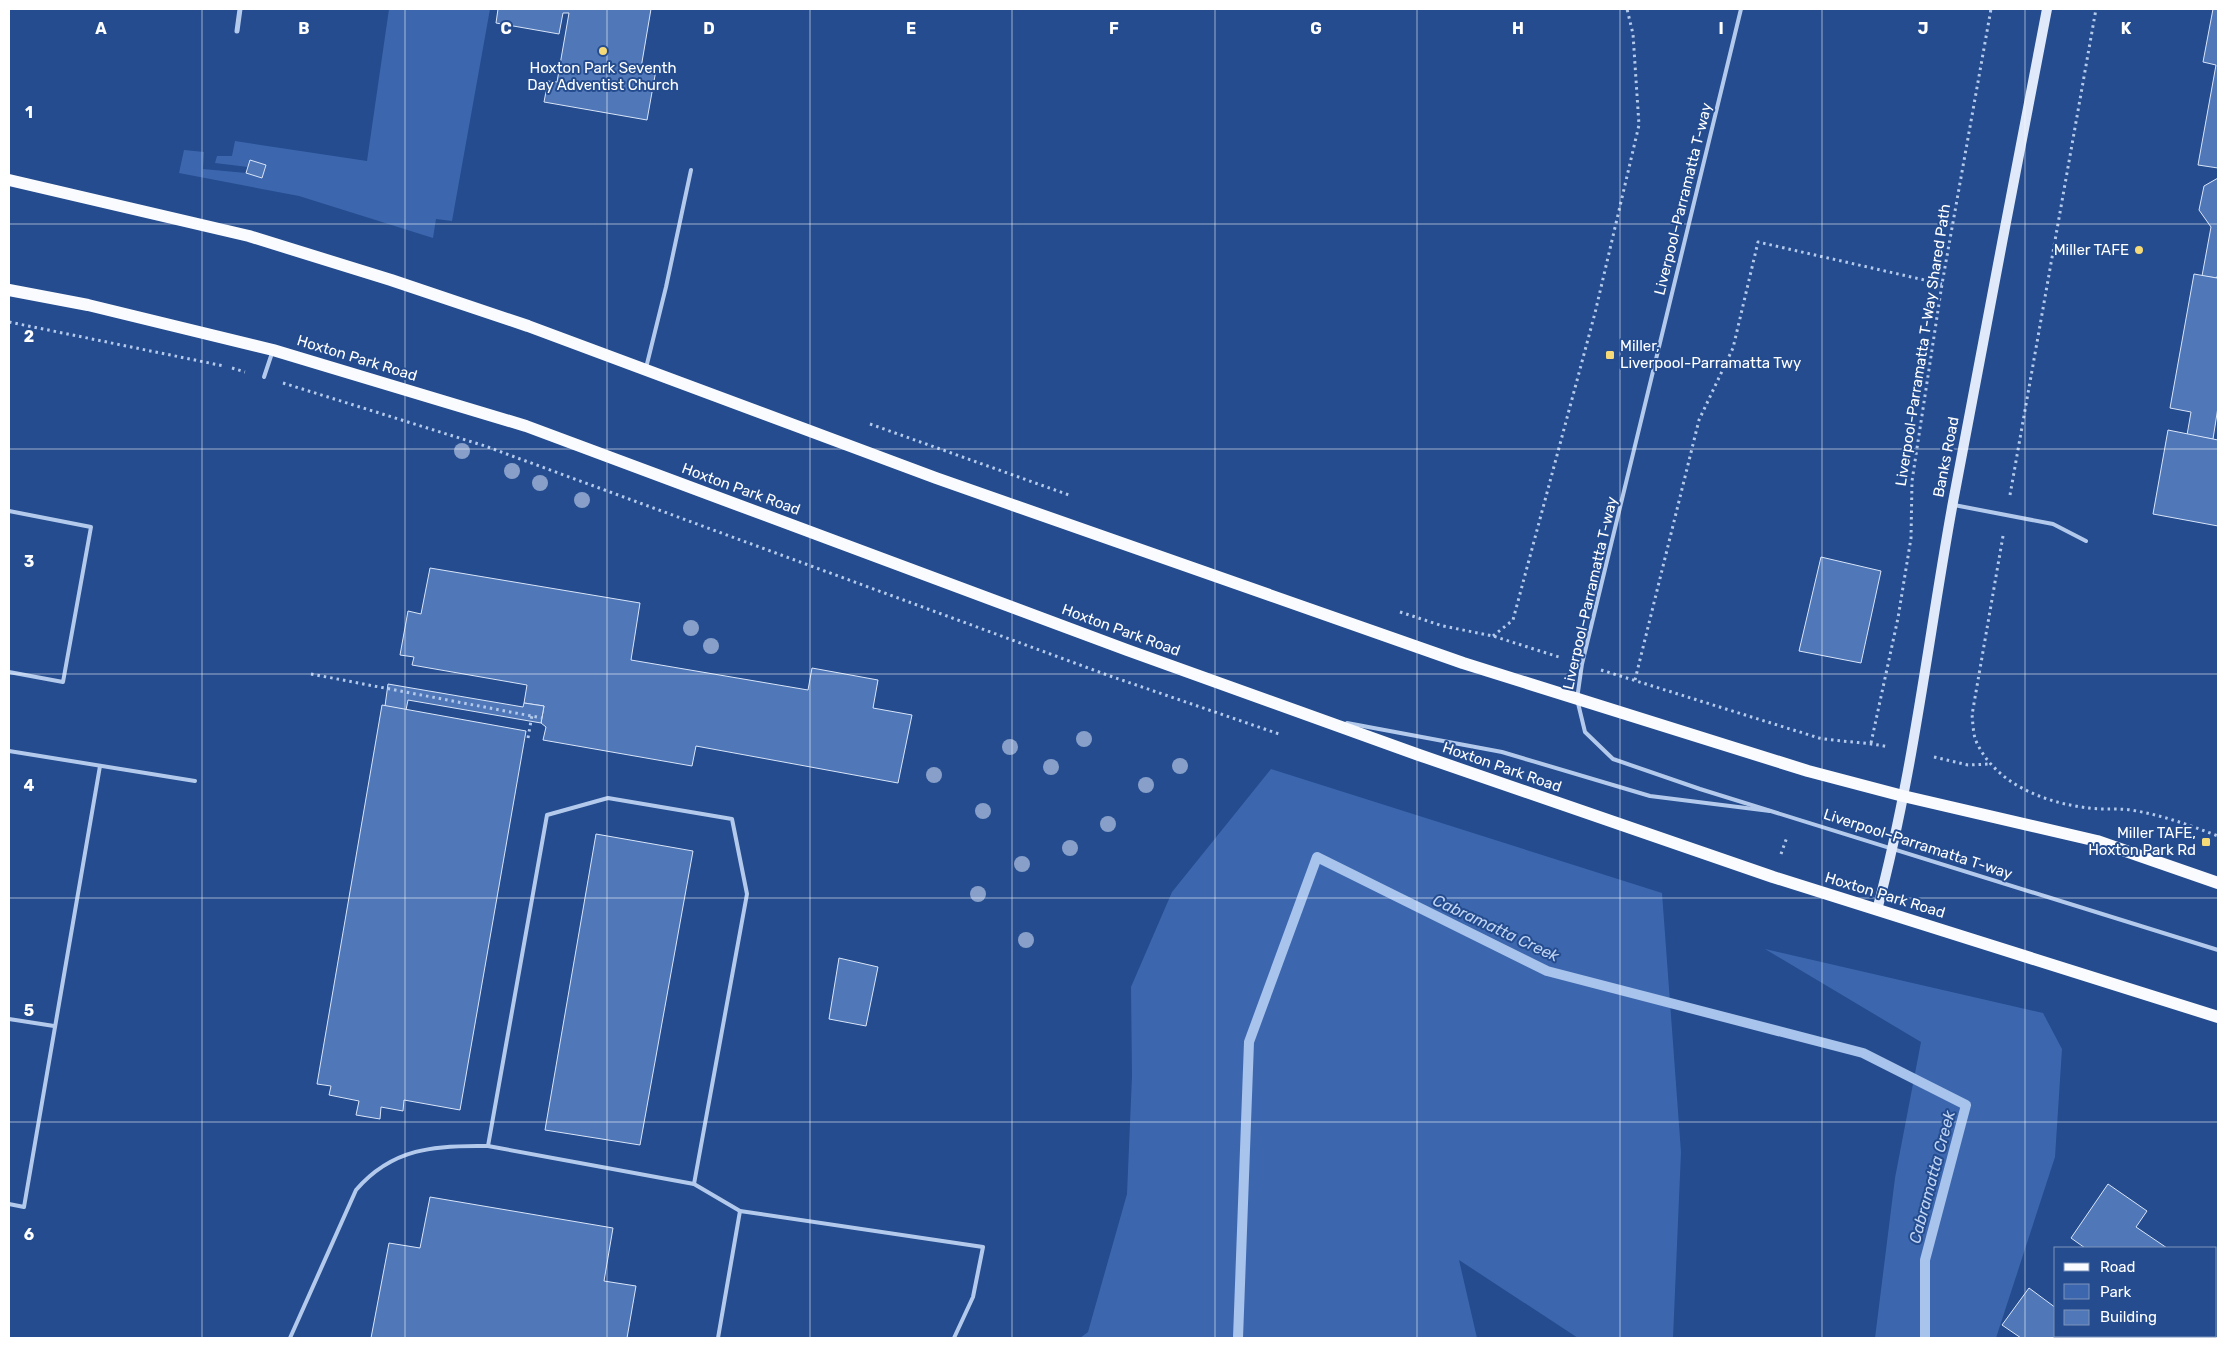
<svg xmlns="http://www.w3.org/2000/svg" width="2227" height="1347" viewBox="0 0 2227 1347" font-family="Rubik,sans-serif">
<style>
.green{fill:#3c67ae}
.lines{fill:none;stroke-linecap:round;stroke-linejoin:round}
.stream{stroke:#a8c3ec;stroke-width:10}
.building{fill:#5078b8;stroke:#d9e5f9}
.path{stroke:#b4caec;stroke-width:3;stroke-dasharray:2.5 4;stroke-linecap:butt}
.lane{stroke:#b4caec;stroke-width:4}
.street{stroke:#b4caec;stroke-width:5}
.secondary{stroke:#dfe9f9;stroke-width:10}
.primary{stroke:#f9fbff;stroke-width:12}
.tree{fill:#88a0c9}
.grid{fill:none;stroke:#fff;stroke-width:1;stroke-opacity:0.55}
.poi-dot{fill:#f6da77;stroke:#244c8f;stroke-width:2}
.labels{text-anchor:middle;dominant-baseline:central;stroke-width:4;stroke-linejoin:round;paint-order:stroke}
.poi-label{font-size:15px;fill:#fff;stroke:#244c8f;text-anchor:end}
.street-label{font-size:15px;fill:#fff;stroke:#244c8f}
.water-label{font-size:16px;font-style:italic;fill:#c0d4f3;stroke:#244c8f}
.grid-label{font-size:16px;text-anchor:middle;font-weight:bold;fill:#fff;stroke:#244c8f;stroke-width:4;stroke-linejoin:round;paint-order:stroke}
</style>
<rect width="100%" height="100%" fill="#244c8f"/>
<g class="green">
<path d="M389 9H490L452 221 436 219 433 238 299 196 179 173 184 150 204 152 203 169 246 173 262 178 266 165 250 160 248 167 215 163 217 156H232L235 141 367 161Z"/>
<path d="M1271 769 1662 893 1681 1152 1673 1338H1578L1459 1260 1477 1338H1080L1088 1332 1127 1194 1132 1076 1131 987 1172 892Z"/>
<path d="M1765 949 2043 1013 2062 1049 2055 1157 1996 1338H1875L1895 1178 1921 1042Z"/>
</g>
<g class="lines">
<path class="stream" d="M1238 1338 1249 1042 1317 857 1547 971 1863 1053 1966 1105 1925 1260V1338"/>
</g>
<g class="building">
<path d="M498 9H651L641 68 656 70 647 120 544 102 548 81 557 82 569 13H563L559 34 496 23Z"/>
<path d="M2213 9H2218V168L2198 165 2216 65 2203 62Z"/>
<path d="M250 160 266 165 262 178 246 173Z"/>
<path d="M2218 178V273L2217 278 2202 276 2211 227 2199 210 2204 186Z"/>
<path d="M2218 273V407L2213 439 2187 435 2191 412 2170 408 2194 274 2217 278Z"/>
<path d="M2168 430 2218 440V526L2153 514Z"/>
<path d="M1821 557 1881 571 1861 663 1799 651Z"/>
<path d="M430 568 640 603 631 660 808 690 812 668 878 680 873 708 912 715 898 783 696 746 692 766 543 740 546 727 541 723 544 706 524 703 527 685 412 665 414 657 400 655 408 611 421 614Z"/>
<path d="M388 684 523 707 524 703 544 706 541 723 408 700 406 710 385 706Z"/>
<path d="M382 705 526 731 460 1110 404 1100 403 1111 381 1107 380 1119 356 1115 359 1101 329 1095 331 1086 317 1084Z"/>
<path d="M596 834 693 851 640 1145 545 1130Z"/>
<path d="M839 958 878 967 866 1026 829 1019Z"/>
<path d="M2108 1184 2147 1211 2136 1227 2167 1248H2085L2071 1238Z"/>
<path d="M430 1197 613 1228 604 1281 636 1286 627 1338H371L389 1243 420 1248Z"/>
<path d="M2029 1288 2056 1308V1336H2122L2125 1338H2021L2002 1325Z"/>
</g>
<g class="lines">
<g class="path">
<path d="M9 322 224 366"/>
<path d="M232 368 245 372"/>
<path d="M283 383 485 446 1110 676 1279 734"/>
<path d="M870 424 1069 495"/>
<path d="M2010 495 2096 9"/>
<path d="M2003 536 1972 715C1973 723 1973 734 1976 741 1995 784 2045 803 2089 808 2103 810 2117 808 2131 810 2162 815 2189 825 2218 836"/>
<path d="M1400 612 1443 626 1493 636 1562 658"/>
<path d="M1493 636 1513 620 1595 313 1639 125 1633 34 1627 9"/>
<path d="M1601 670 1819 738C1842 742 1866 742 1889 747"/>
<path d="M311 674 542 718"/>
<path d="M1635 680 1699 420 1733 348 1758 242 1942 284"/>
<path d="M528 738 532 715"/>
<path d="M1871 743 1898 618 1911 538 1912 481 1942 284 1991 9"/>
<path d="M1934 757 1968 765 1989 764"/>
<path d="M1781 854 1787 837"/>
</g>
<g class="lane">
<path d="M1741 9 1582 664 1577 699 1585 732 1613 759 1700 789 2218 950"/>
<path d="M646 368 666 287 691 170"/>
<path d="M264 377 272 353"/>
<path d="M1954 505 2053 524 2086 541"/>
<path d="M9 511 91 527 63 682 9 672"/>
<path d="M1347 723 1502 752 1650 796 1770 811"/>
<path d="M9 751 195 781"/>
<path d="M9 1019 54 1026"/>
<path d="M488 1146 547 815 608 798 732 819 747 894 694 1184"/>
<path d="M9 1204 24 1207 100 766"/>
<path d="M290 1338 356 1190C392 1148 435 1145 488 1146L694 1184 740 1211 983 1247 973 1297 954 1338"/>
<path d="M718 1338 740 1211"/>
</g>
<path class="street" d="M237 31 240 9"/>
<path class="secondary" d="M1877 910C1913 776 1928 639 1953 502 1983 338 2016 173 2047 9"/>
<g class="primary">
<path d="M9 180 249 236 391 280 528 326 936 478 1463 663 1808 771 1903 796 2097 841 2218 883"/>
<path d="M9 290 88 305 273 350 526 426 1127 650 1419 755 1773 877 2218 1017"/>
</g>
</g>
<g class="tree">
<circle cx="462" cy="451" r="8"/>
<circle cx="512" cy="471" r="8"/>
<circle cx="540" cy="483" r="8"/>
<circle cx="582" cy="500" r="8"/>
<circle cx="691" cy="628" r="8"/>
<circle cx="711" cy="646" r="8"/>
<circle cx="1084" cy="739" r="8"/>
<circle cx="1010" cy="747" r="8"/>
<circle cx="1180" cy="766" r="8"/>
<circle cx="1051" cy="767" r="8"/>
<circle cx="934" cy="775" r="8"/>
<circle cx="1146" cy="785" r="8"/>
<circle cx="983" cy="811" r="8"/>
<circle cx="1108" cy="824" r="8"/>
<circle cx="1070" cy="848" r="8"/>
<circle cx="1022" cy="864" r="8"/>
<circle cx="978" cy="894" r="8"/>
<circle cx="1026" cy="940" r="8"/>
</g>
<path class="grid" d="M202 9V1338M405 9V1338M607 9V1338M810 9V1338M1012 9V1338M1215 9V1338M1417 9V1338M1620 9V1338M1822 9V1338M2025 9V1338M9 224H2218M9 449H2218M9 674H2218M9 898H2218M9 1122H2218"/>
<g class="poi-dot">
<circle cx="603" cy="51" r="5"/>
<circle cx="2139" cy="250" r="5"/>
<rect x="1605" y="350" width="10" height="10" rx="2.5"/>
<rect x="2201" y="837" width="10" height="10" rx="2.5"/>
</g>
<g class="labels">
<g class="poi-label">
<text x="603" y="68" text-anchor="middle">Hoxton Park Seventh<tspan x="603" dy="17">Day Adventist Church</tspan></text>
<text x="2129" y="250">Miller TAFE</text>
<text x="1620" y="346" text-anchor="start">Miller,<tspan x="1620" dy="17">Liverpool-Parramatta Twy</tspan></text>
<text x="2196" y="833">Miller TAFE,<tspan x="2196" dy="17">Hoxton Park Rd</tspan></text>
</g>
<g class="street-label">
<text transform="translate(1683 199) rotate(-76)">Liverpool–Parramatta T-way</text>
<text transform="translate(1923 345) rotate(-81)">Liverpool-Parramatta T-Way Shared Path</text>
<text transform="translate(357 358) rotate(17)">Hoxton Park Road</text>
<text transform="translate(1946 457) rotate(-79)">Banks Road</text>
<text transform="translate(741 489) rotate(20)">Hoxton Park Road</text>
<text transform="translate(1590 593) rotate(-77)">Liverpool–Parramatta T-way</text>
<text transform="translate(1121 630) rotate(20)">Hoxton Park Road</text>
<text transform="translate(1502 767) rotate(19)">Hoxton Park Road</text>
<text transform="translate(1918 844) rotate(18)">Liverpool–Parramatta T-way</text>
<text transform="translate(1885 895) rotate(17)">Hoxton Park Road</text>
</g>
<g class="water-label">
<text transform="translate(1496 928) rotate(25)">Cabramatta Creek</text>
<text transform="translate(1932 1177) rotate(-75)">Cabramatta Creek</text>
</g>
</g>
<g class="grid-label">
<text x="101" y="34">A</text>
<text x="304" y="34">B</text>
<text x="506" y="34">C</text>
<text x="709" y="34">D</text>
<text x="911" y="34">E</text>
<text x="1114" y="34">F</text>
<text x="1316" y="34">G</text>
<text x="1518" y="34">H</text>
<text x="1721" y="34">I</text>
<text x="1923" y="34">J</text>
<text x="2126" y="34">K</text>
<text x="29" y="118">1</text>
<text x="29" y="342">2</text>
<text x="29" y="567">3</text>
<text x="29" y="791">4</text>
<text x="29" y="1016">5</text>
<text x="29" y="1240">6</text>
</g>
<rect width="2227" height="1347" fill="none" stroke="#ffffff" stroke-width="20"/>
<rect x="2054" y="1247" width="162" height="90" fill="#244c8f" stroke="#7c94bc"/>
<rect x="2064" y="1263" width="25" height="8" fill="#f9fbff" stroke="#7c94bc"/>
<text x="2100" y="1272" font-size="15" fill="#ffffff">Road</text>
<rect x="2064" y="1284" width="25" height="15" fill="#3c67ae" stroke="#7c94bc"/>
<text x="2100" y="1297" font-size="15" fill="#ffffff">Park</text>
<rect x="2064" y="1310" width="25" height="15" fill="#5078b8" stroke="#7c94bc"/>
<text x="2100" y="1322" font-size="15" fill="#ffffff">Building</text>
</svg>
